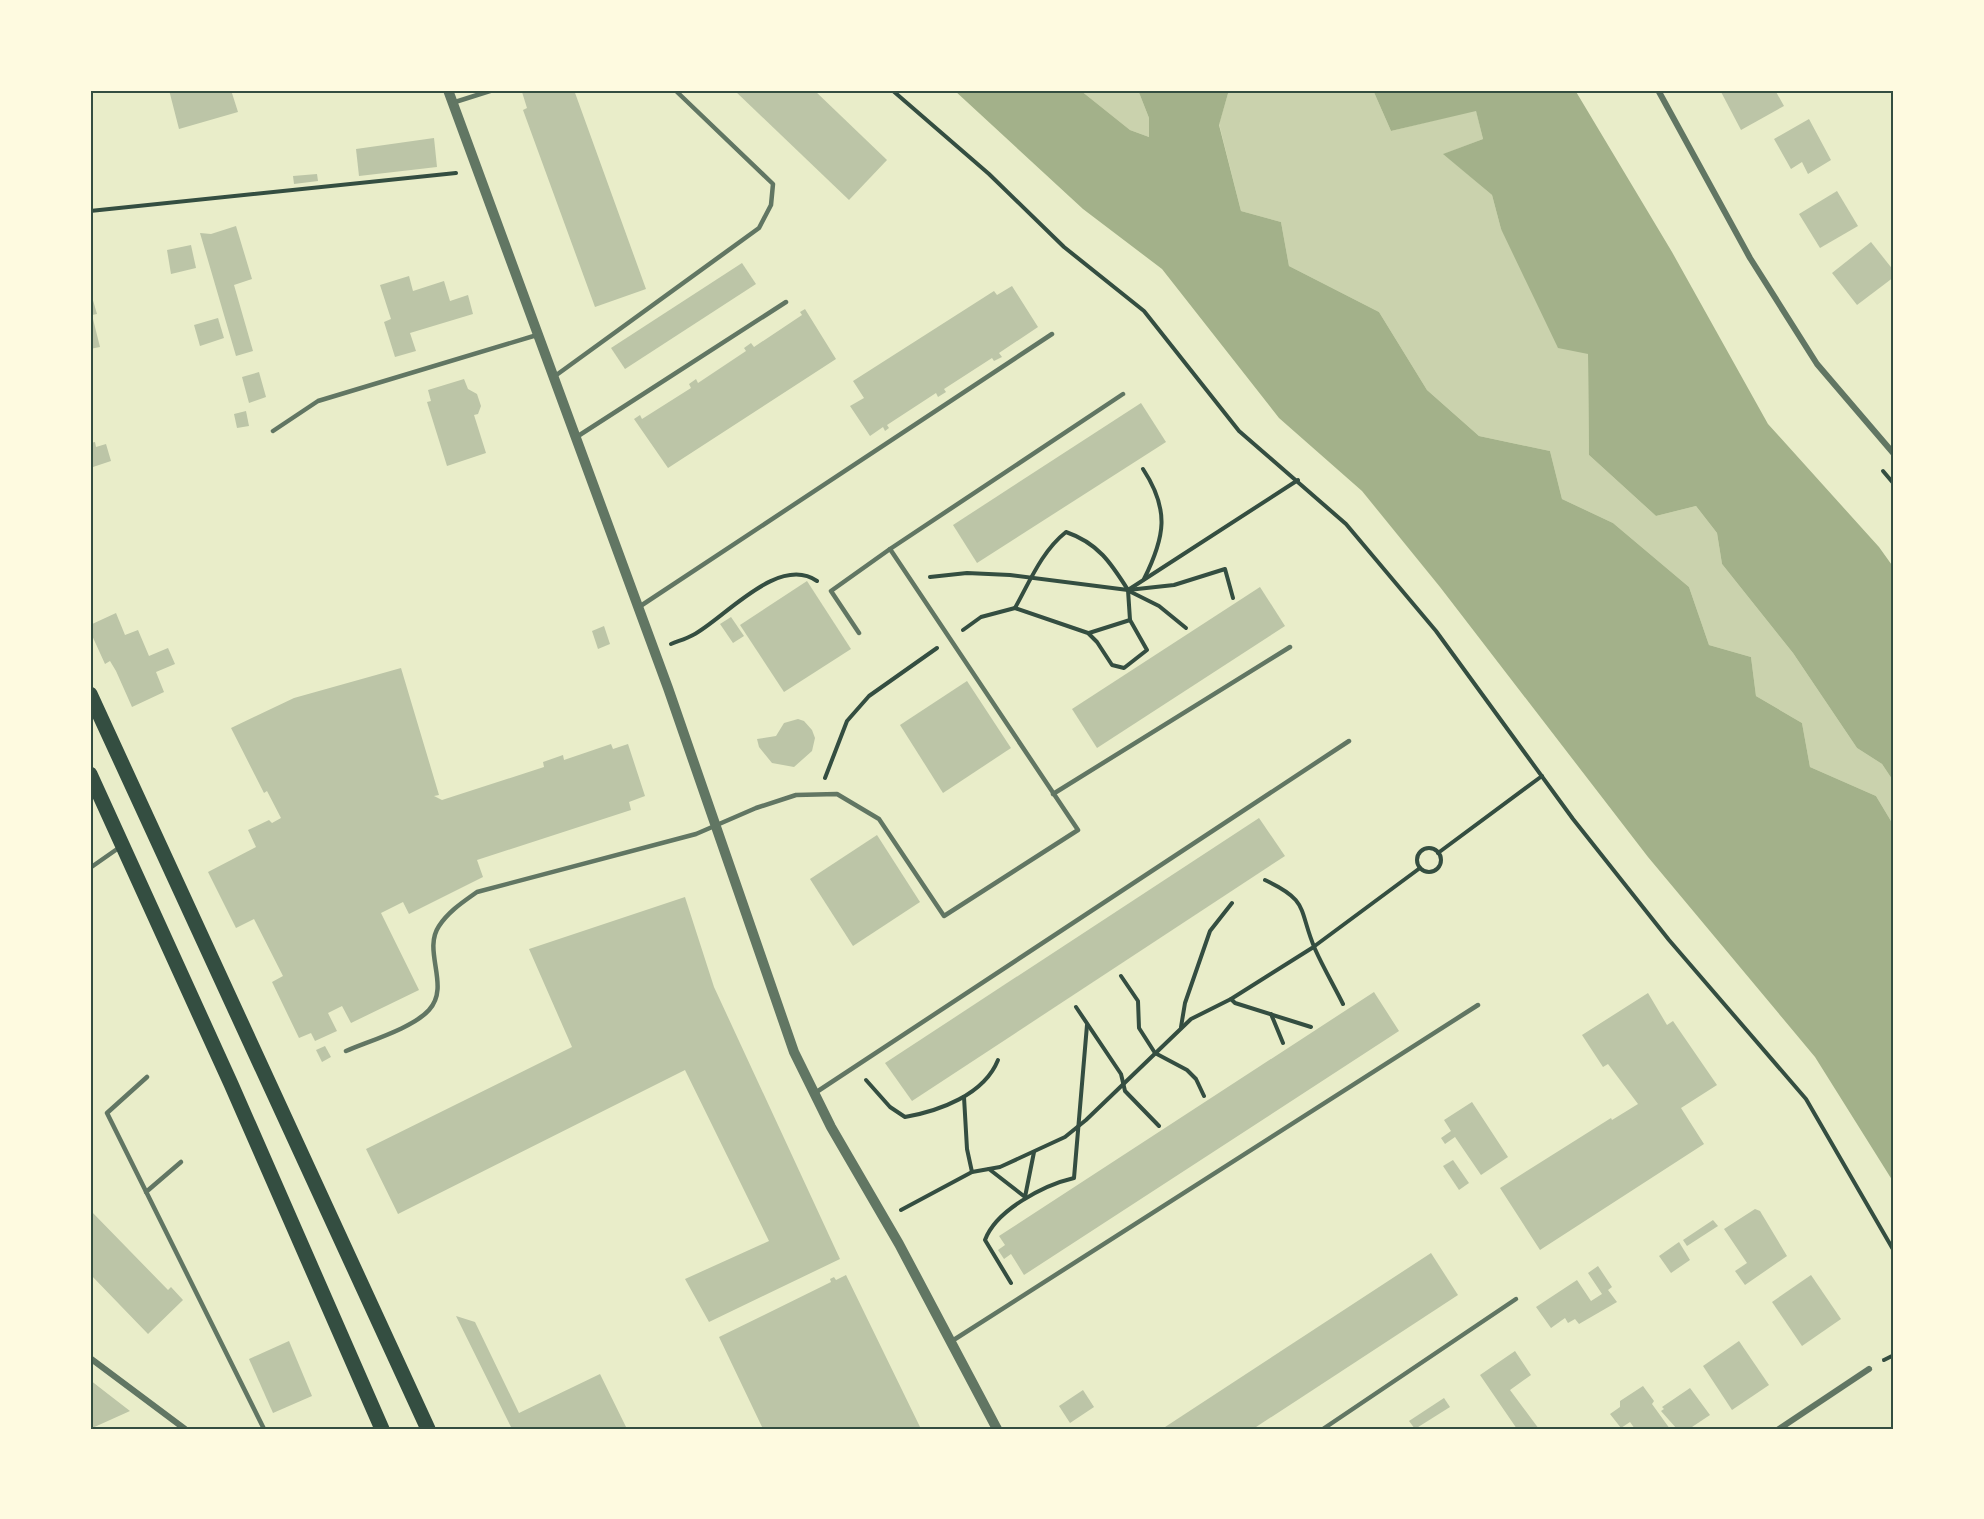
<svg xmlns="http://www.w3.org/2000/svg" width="1984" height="1519" viewBox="0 0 1984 1519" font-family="Rubik,sans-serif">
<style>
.green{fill:#cad2ad}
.water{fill:#a3b18a}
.building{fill:#bcc5a7}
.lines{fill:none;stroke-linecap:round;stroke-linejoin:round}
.path{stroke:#344e41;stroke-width:4}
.service{stroke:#617663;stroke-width:4.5}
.minor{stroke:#617663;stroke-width:6}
.tertiary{stroke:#617663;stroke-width:10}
.primary{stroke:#344e41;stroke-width:15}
.neatline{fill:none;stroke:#344e41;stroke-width:2}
</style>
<rect width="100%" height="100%" fill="#e9edc9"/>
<g class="green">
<path d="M1080 90H1138L1149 118V137L1130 130Z"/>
<path d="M1229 90H1373L1391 131 1476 110 1483 139 1444 154 1492 195 1501 229 1588 354 1589 455 1656 516 1696 506 1717 533 1722 564 1793 653 1857 748 1882 764 1894 782V826L1876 796 1810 767 1802 723 1756 696 1751 657 1709 645 1689 587 1613 523 1562 499 1550 451 1479 436 1427 390 1379 312 1289 266 1281 222 1241 211 1219 124Z"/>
</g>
<g class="water">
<path d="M954 90H1080L1130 130 1149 137V118L1138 90H1229L1219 125 1241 211 1281 222 1289 266 1379 312 1427 390 1479 436 1550 451 1562 499 1613 523 1689 587 1709 645 1751 657 1756 696 1802 723 1810 767 1876 796 1894 826V1183L1815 1057 1648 857 1440 587 1362 491 1279 418 1162 269 1083 209Z"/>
<path d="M1373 90H1575L1672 252 1768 424 1879 547 1894 568V782L1882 764 1857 748 1793 653 1722 564 1717 533 1696 506 1656 516 1589 455 1588 354 1558 348 1501 229 1492 195 1443 154 1483 139 1476 111 1391 131Z"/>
</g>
<g class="building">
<path d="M169 90H218L219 93 231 90 238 112 179 129Z"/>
<path d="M527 90H574L646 289 595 307 523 110 527 108 522 92Z"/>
<path d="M734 90H814L887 160 849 200Z"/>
<path d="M1720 90H1775L1784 106 1741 130Z"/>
<path d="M1809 119 1831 160 1808 174 1802 162 1791 169 1774 139Z"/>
<path d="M434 138 437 167 359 176 356 149Z"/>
<path d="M317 174 318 181 294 184 293 176Z"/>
<path d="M1837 191 1858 226 1820 248 1799 214Z"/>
<path d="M236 226 252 279 234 285 253 351 236 356 200 233 211 234Z"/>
<path d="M1871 242 1894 271V277L1857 305 1832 273Z"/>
<path d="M191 245 196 268 171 274 167 250Z"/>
<path d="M742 263 756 284 625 369 611 348Z"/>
<path d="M409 276 413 291 444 281 450 301 468 295 473 314 410 333 416 351 395 357 384 322 391 319 380 285Z"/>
<path d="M1012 286 1038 327 999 353 1002 357 994 361 992 358 944 389 946 392 938 397 936 393 887 425 889 428 885 431 883 427 870 436 850 406 864 398 853 381 994 291 997 295Z"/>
<path d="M90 290 97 314 92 315 100 347 90 349Z"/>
<path d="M805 309 836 359 668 468 634 419 640 415 642 419 691 388 689 384 696 379 698 383 746 351 744 348 751 343 754 347 802 315 800 312Z"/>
<path d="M218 318 224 338 200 346 194 325Z"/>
<path d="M259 372 266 397 249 403 242 377Z"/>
<path d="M464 379 468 389 477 394 481 406 478 414 474 415 486 453 447 466 427 402 431 401 428 390Z"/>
<path d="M1141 403 1166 442 977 563 953 525Z"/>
<path d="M246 411 249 426 237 428 234 414Z"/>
<path d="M95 442 96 447 106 444 111 461 90 468V443Z"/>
<path d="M807 581 851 649 784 692 740 625Z"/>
<path d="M1260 587 1285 626 1097 748 1072 709Z"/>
<path d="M116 613 125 635 138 630 149 656 168 648 175 664 156 672 164 692 132 707 116 671 110 661 105 664 90 631V625Z"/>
<path d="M731 617 744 636 733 643 720 624Z"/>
<path d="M604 626 610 644 598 649 592 631Z"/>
<path d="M401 668 439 795 434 796 442 800 544 767 543 762 563 755 564 760 611 744 613 749 628 744 645 796 629 802 631 810 477 860 483 877 409 914 403 902 381 913 419 990 351 1023 342 1006 328 1013 337 1031 315 1041 311 1033 299 1038 272 982 283 976 254 919 236 928 208 872 256 847 248 830 269 820 272 823 281 818 267 791 264 793 231 728 294 698Z"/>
<path d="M967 681 1011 748 943 793 900 725Z"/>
<path d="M798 719 804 721 812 730 815 738 812 751 794 767 772 763 759 747 757 739 776 736 784 723Z"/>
<path d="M1259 818 1285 856 912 1101 885 1063Z"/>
<path d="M877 835 920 902 853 946 810 879Z"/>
<path d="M685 897 714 987 840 1259 709 1322 685 1279 769 1241 685 1070 398 1214 366 1149 572 1047 529 949Z"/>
<path d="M1374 992 1399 1031 1024 1275 1011 1254 1004 1259 998 1250 1005 1245 999 1236Z"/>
<path d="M1648 993 1667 1025 1673 1021 1717 1085 1681 1108 1704 1144 1540 1250 1500 1188 1611 1118 1612 1120 1638 1104 1608 1064 1603 1067 1582 1035Z"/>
<path d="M325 1046 331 1057 322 1062 316 1050Z"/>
<path d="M1472 1102 1508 1157 1481 1175 1455 1137 1445 1144 1441 1138 1451 1131 1444 1120Z"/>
<path d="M1453 1160 1469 1183 1459 1190 1443 1166Z"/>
<path d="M1755 1209 1760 1211 1787 1256 1745 1285 1735 1271 1747 1263 1724 1229Z"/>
<path d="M90 1210 168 1290 171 1287 183 1300 148 1334 90 1274Z"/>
<path d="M1713 1220 1718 1226 1687 1246 1683 1240Z"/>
<path d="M1679 1242 1690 1260 1671 1273 1659 1256Z"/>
<path d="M1431 1253 1458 1295 1253 1429H1162Z"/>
<path d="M1598 1266 1612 1287 1608 1290 1617 1302 1579 1324 1575 1319 1568 1323 1565 1318 1551 1328 1536 1307 1577 1280 1591 1301 1602 1294 1588 1273Z"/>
<path d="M846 1275 921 1429H763L719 1337 831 1282 830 1279 834 1277 836 1280Z"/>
<path d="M1811 1275 1841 1319 1802 1346 1772 1302Z"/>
<path d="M456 1316 475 1322 519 1413 600 1374 627 1429H512Z"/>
<path d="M289 1341 312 1396 273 1413 249 1359Z"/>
<path d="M1739 1341 1769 1385 1732 1410 1703 1366Z"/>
<path d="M1515 1351 1531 1375 1510 1390 1539 1429H1517L1480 1375Z"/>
<path d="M90 1380 108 1394 130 1411 90 1429Z"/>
<path d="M1643 1386 1654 1401 1652 1404 1670 1429H1635L1630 1422 1621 1428 1610 1414 1620 1407V1401Z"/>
<path d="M1690 1388 1710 1415 1689 1429H1677L1661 1411 1664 1409 1662 1407Z"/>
<path d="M1083 1390 1094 1407 1070 1423 1059 1406Z"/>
<path d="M1444 1398 1450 1407 1415 1429 1409 1421Z"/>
</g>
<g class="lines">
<g class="path">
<path d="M892 90 989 174 1064 247 1144 311 1239 431 1346 524 1436 631 1573 819 1669 940 1806 1099 1894 1251"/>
<path d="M90 211 456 173"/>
<path d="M1143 469C1170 510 1165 537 1144 579"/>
<path d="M1883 471 1894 484"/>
<path d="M930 577 967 573 1010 575 1128 590 1174 585 1225 569 1233 598"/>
<path d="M1129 591 1159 606 1186 628"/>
<path d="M1015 608C1030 581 1042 551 1066 532 1098 543 1111 563 1128 590L1298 480"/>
<path d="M963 630 981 617 1015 608 1088 633 1097 642 1112 665 1124 668 1147 650 1130 620 1128 590"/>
<path d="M1089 633 1130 620"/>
<path d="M671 644C678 641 686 639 693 635 724 619 778 554 817 581"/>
<path d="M825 778 847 721 869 696 937 648"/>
<circle cx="1429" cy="860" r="12"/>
<path d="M1438 853 1542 776"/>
<path d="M1265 880C1310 901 1298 909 1315 949 1323 967 1334 986 1343 1004"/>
<path d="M1121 976 1138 1001 1139 1028 1155 1053 1187 1070 1196 1079 1204 1096"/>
<path d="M1231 999 1235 1003 1311 1027"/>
<path d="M1076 1007 1121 1074 1125 1091 1159 1126"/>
<path d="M1271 1014 1283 1043"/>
<path d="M1181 1027 1185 1003 1210 931 1232 903"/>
<path d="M866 1080 890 1107 905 1117C939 1111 984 1095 998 1060"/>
<path d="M964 1097 967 1149 972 1172"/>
<path d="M989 1169 1025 1197 1034 1152"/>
<path d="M901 1210 972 1172 1000 1167 1065 1137 1086 1120 1191 1019 1231 999 1312 948 1420 868"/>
<path d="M1011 1283 985 1240C996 1210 1044 1185 1074 1178L1087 1025"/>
<path d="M1884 1360 1894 1355"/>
</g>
<g class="service">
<path d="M452 103 493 90"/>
<path d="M555 376 759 228 771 205 773 184 675 90"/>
<path d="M273 431 318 401 537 335"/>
<path d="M575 438 786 302"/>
<path d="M890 549 1123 394"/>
<path d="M639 607 1052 334"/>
<path d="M1053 794 1290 647"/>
<path d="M90 868 120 847"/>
<path d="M346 1051C369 1041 413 1028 429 1010 451 986 422 951 439 926 449 911 463 902 477 892L696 834 756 808 796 795 837 794 879 819 944 916 1078 830 890 549 831 591 859 633"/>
<path d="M147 1077 107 1113 264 1429"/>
<path d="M815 1093 1349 741"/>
<path d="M146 1192 181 1162"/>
<path d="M952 1341 1478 1005"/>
<path d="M1323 1429 1516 1299"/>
</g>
<g class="minor">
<path d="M1658 90 1750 258 1817 364 1894 454"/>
<path d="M90 1358 185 1429"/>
<path d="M1779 1429 1869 1369"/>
</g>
<path class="tertiary" d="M448 90 668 688 794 1052 831 1127 899 1244 997 1429"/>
<g class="primary">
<path d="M90 694 428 1429"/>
<path d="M90 774 231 1084 382 1429"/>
</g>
</g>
<rect width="1984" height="1519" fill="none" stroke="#fefae0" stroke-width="183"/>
<rect x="92" y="92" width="1800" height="1336" class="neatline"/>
</svg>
